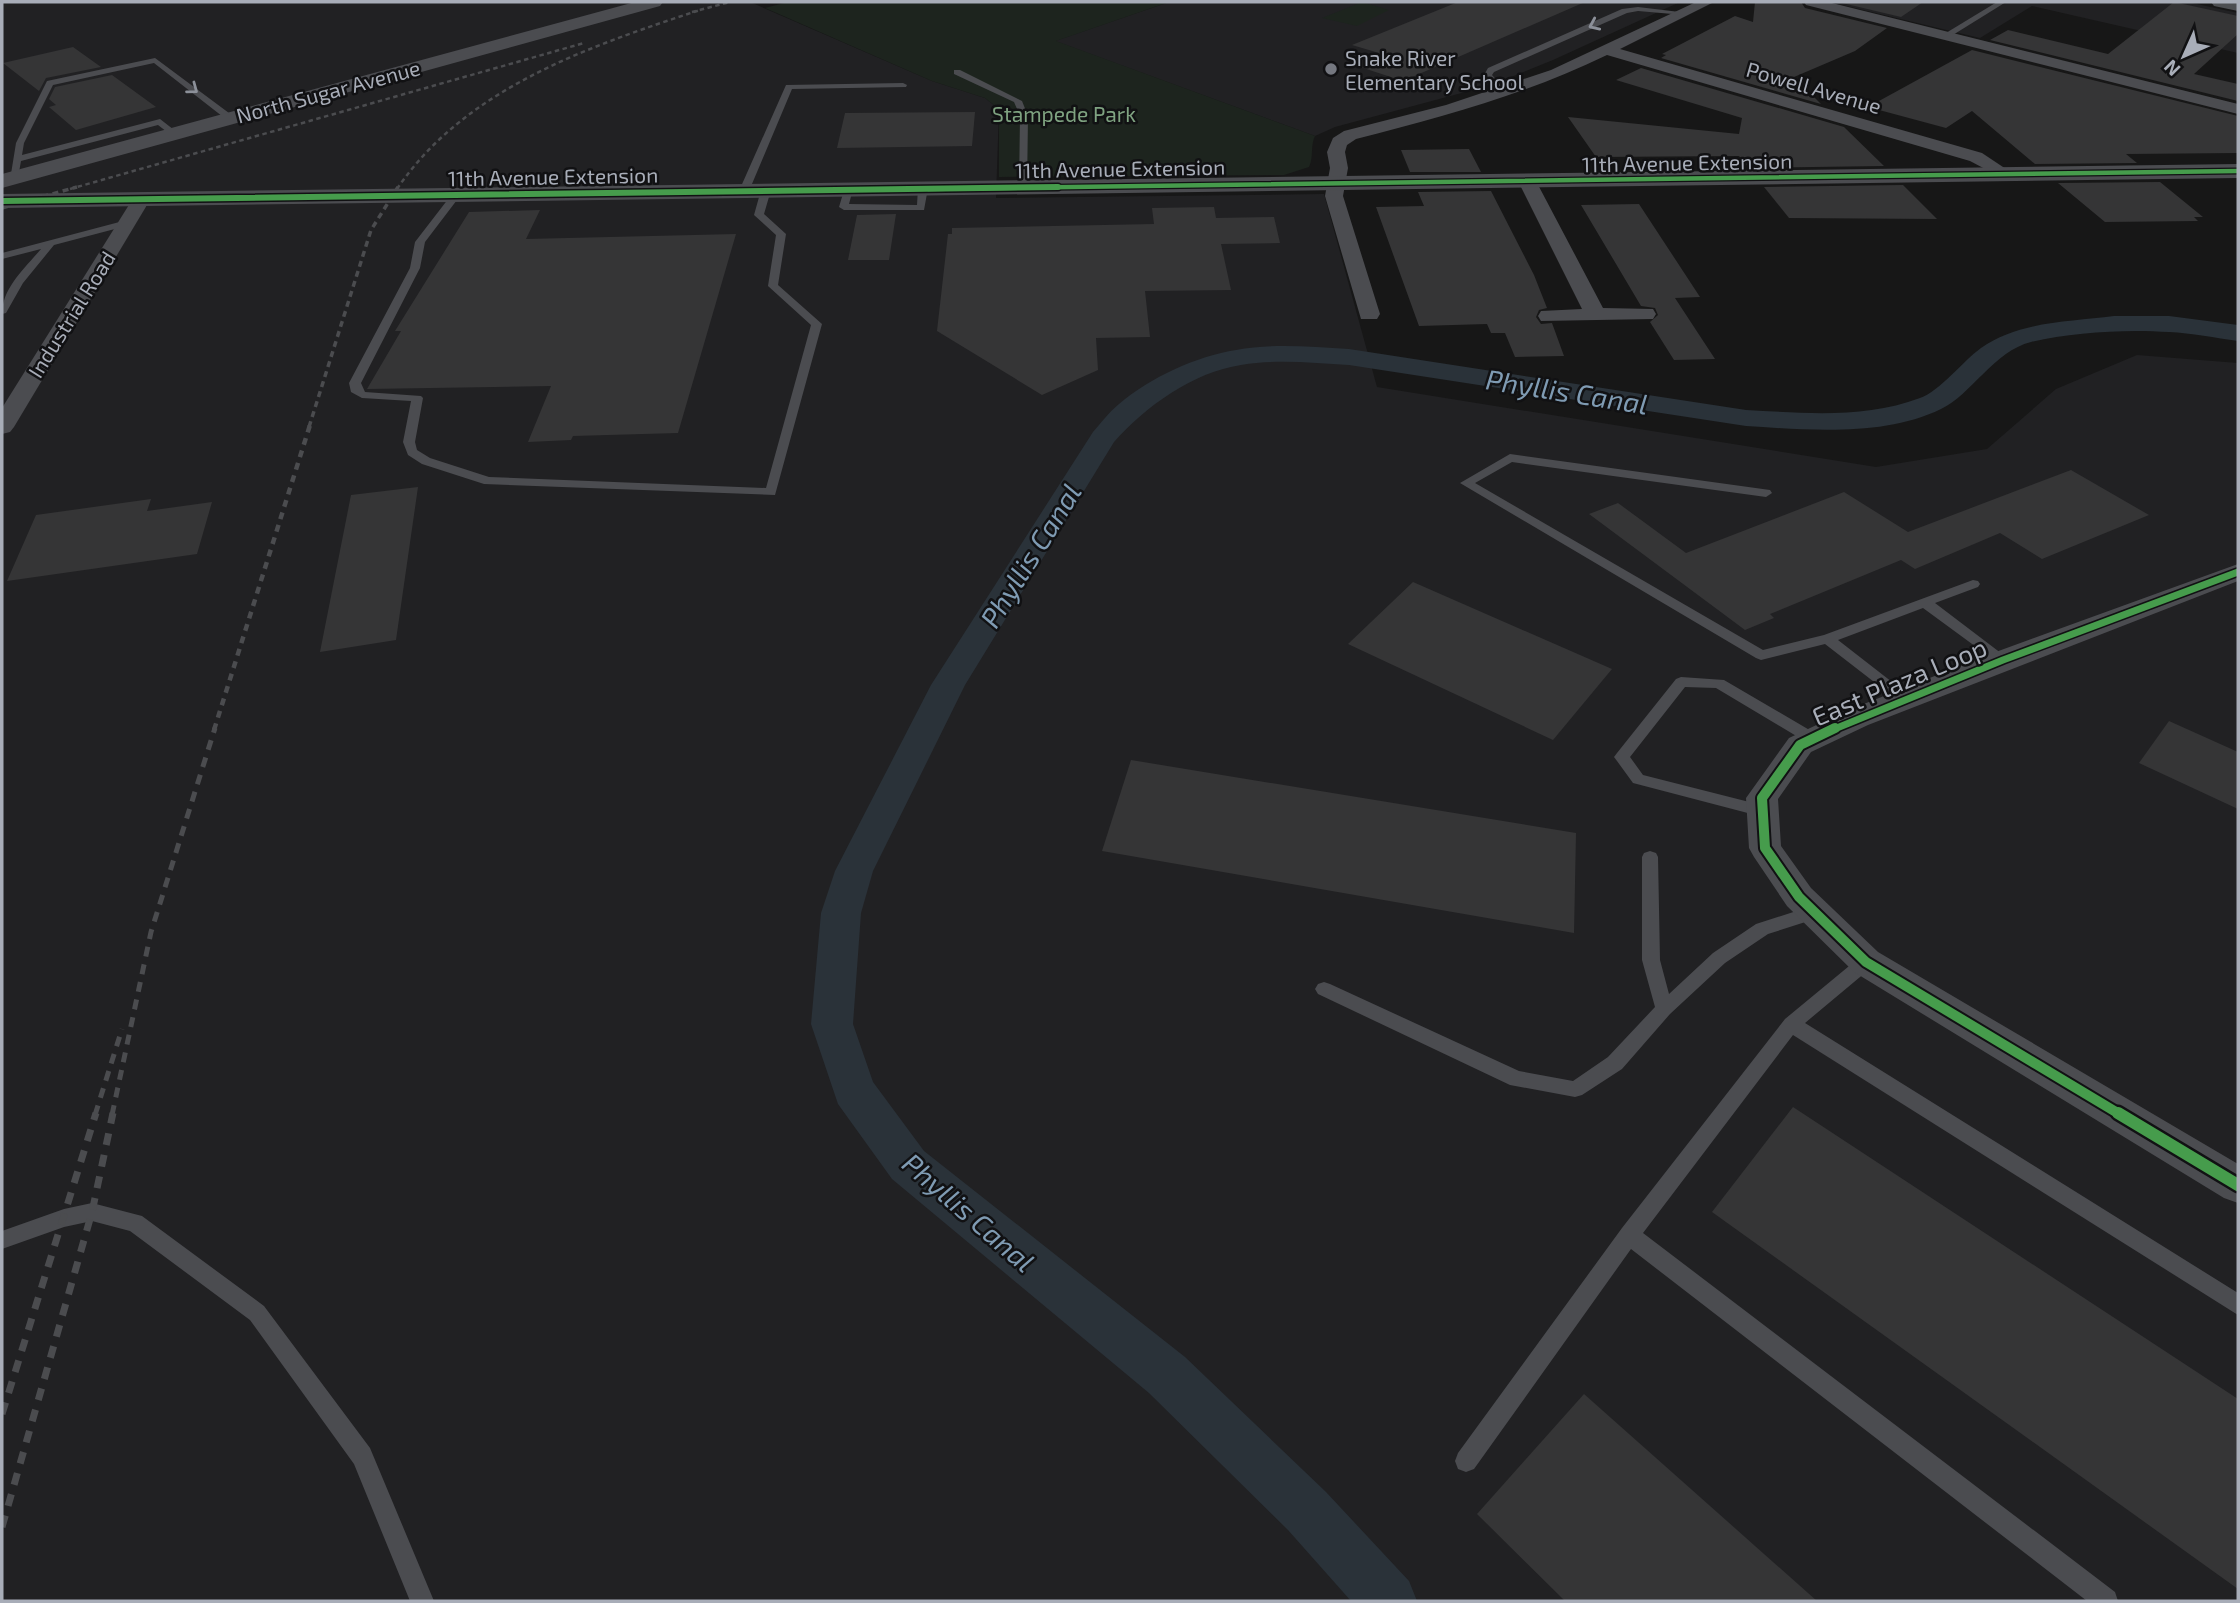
<svg xmlns="http://www.w3.org/2000/svg" width="2240" height="1603" viewBox="0 0 2240 1603" font-family="'Exo 2',sans-serif">
<style>
.built{fill:#212123}
.green{fill:#1d241e}
.lines{fill:none;stroke-linecap:round;stroke-linejoin:round}
.canal{fill:#2a3239;fill-rule:evenodd}
.building{fill:#353536}
.service{fill:#4b4c50;fill-rule:evenodd}
.minor{fill:#4b4c50;fill-rule:evenodd}
.tertiary{fill:#4b4c50;fill-rule:evenodd}
.primary{fill:#4d4f52;fill-rule:evenodd}
.rail-far4{stroke:#4b4c4f;stroke-width:2.5;stroke-dasharray:4.5 3.5;stroke-linecap:butt}
.rail-far3{stroke:#4b4c4f;stroke-width:3.5;stroke-dasharray:6 4.5;stroke-linecap:butt}
.rail-far2{stroke:#4b4c4f;stroke-width:4.5;stroke-dasharray:7 6;stroke-linecap:butt}
.rail-far1{stroke:#4b4c4f;stroke-width:5;stroke-dasharray:10 8;stroke-linecap:butt}
.rail{stroke:#4b4c4f;stroke-width:7;stroke-dasharray:12 10;stroke-linecap:butt}
.cycleway-far4-casing{stroke:#111113;stroke-width:7}
.cycleway-far3-casing{stroke:#111113;stroke-width:9}
.cycleway-far2-casing{stroke:#111113;stroke-width:10}
.cycleway-far1-casing{stroke:#111113;stroke-width:14}
.cycleway-casing{stroke:#111113;stroke-width:17}
.cycleway-far4{stroke:#469c4c;stroke-width:4.5}
.cycleway-far3{stroke:#469c4c;stroke-width:6}
.cycleway-far2{stroke:#469c4c;stroke-width:7}
.cycleway-far1{stroke:#469c4c;stroke-width:10}
.cycleway{stroke:#469c4c;stroke-width:12}
.oneway{stroke:#8c9099}
.poi-dot{fill:#757880;stroke:#111113;stroke-width:2.5}
.labels{text-anchor:middle;dominant-baseline:central;stroke-width:5;stroke-linejoin:round;paint-order:stroke}
.far-poi-label{font-size:21px;fill:#a8adb8;stroke:#111113;text-anchor:start}
.far-street-label{font-size:21px;fill:#a8adb8;stroke:#111113}
.far-park-label{font-size:21px;fill:#7fa381;stroke:#111113}
.street-label{font-size:26px;fill:#a8adb8;stroke:#111113}
.water-label{font-size:28px;font-style:italic;fill:#7f9bb3;stroke:#111113}
</style>
<rect width="100%" height="100%" fill="#171717"/>
<g class="built">
<path d="M2 2H750L932 81 985 98 999 109 996 198 1324 194 1377 387 1876 467 1987 449 2056 389 2137 355 2238 363V1601H2Z"/>
<path d="M1169 2H1680L1553 60 1511 77 1469 91 1335 127 1315 136 1055 41Z"/>
<path d="M1830 2H2188L2238 13V53L2032 6 1980 38Z"/>
</g>
<g class="green">
<path d="M788 2H1169L1056 41 1315 136C1310 146 1314 157 1309 167L1284 175 999 177V109L985 98 932 81 765 8Z"/>
<path d="M1362 2 1389 10 1357 26 1322 18Z"/>
</g>
<g class="lines">
<path class="canal" d="M2114 316H2169L2238 325V341C2215 338 2192 333 2169 332 2127 329 2072 332 2031 342 1994 351 1971 395 1941 409 1884 437 1808 430 1746 426L1349 365C1314 363 1276 359 1241 365 1193 372 1145 407 1114 442L965 685 873 871 861 913 853 1024 873 1082 924 1151 1185 1357 1326 1492 1409 1581 1417 1601H1351L1288 1530 1149 1393 892 1179 838 1104 811 1024 821 913 835 871 931 685 1093 432C1101 423 1109 412 1119 404 1149 378 1197 356 1236 350 1272 343 1312 347 1349 349L1746 410C1805 413 1864 419 1920 398 1940 391 1963 361 1981 348 2019 321 2069 322 2114 316Z"/>
</g>
<g class="building">
<path d="M1458 2H1585L1403 81 1351 64 1379 53 1352 45Z"/>
<path d="M1755 2H1801L1805 8 1887 28 1855 51 1794 77 1821 104 1661 58 1666 55 1662 54 1735 16 1753 22Z"/>
<path d="M1838 2H1923L1901 17Z"/>
<path d="M2174 2 2238 16V34L2194 74 2238 84V101L1990 40 2008 30 2108 54Z"/>
<path d="M73 47 101 67 46 78 39 91 3 63Z"/>
<path d="M1972 50 2238 116V153L2126 154 2137 163 2035 164 1972 111 1946 128 1868 107Z"/>
<path d="M1641 68 1844 127 1884 166 1749 168 1739 156 1596 157 1568 117 1739 134 1742 118 1616 80Z"/>
<path d="M112 75 156 107 76 130 49 107 56 105 49 99 55 87Z"/>
<path d="M975 112 972 146 837 148 845 113Z"/>
<path d="M1469 149 1481 172H1410L1401 150Z"/>
<path d="M2160 182 2203 217H2194L2198 221 2105 222 2058 183Z"/>
<path d="M1903 185 1937 219 1789 218 1764 187Z"/>
<path d="M1491 191 1534 275 1547 308 1539 310 1536 317 1541 324 1552 323 1564 356 1515 357 1505 333H1491L1487 324 1419 326 1376 207 1424 206 1418 192Z"/>
<path d="M1639 204 1700 297 1675 298 1715 359 1674 360 1650 322 1658 315 1655 308 1641 306 1581 205Z"/>
<path d="M1214 207 1216 218 1274 217 1280 243 1221 244 1231 290 1145 291 1150 337 1096 338 1098 370 1042 395 937 331 948 234H952V228L1154 224 1152 208Z"/>
<path d="M540 210 526 239 736 234 678 433 573 436 571 440 528 442 551 386 367 389 401 331H395L469 212Z"/>
<path d="M896 214 889 260H848L857 215Z"/>
<path d="M2071 470 2149 515 2042 559 2000 533 1915 569 1901 560 1770 614 1774 618 1745 630 1589 514 1618 503 1686 553 1844 492 1908 532Z"/>
<path d="M418 487 396 640 320 652 351 495Z"/>
<path d="M151 499 147 511 212 502 197 554 7 581 36 515Z"/>
<path d="M1413 582 1612 669 1553 740 1348 644Z"/>
<path d="M2169 721 2238 752V809L2139 763Z"/>
<path d="M1131 760 1576 833 1574 933 1102 851Z"/>
<path d="M1793 1107 2238 1399V1589L1712 1212Z"/>
<path d="M1584 1394 1817 1601H1565L1477 1514Z"/>
</g>
<g class="lines">
<g class="service">
<path d="M1997 2H2006L1948 38 1941 36Z"/>
<path d="M1638 7 1688 13 1684 15 1638 11 1627 13 1494 72 1492 75 1506 91V95H1500L1484 75 1488 68 1622 9Z"/>
<path d="M155 58 233 116V120H227L154 63 53 85 24 143 22 155 160 119 178 133 171 135 158 125 21 161 18 178 10 180 16 143 47 81Z"/>
<path d="M954 70H960L1022 101 1028 116 1027 189 1019 187 1020 116 1014 102 954 74Z"/>
<path d="M903 83 907 85 906 87 792 89 749 191 744 194 739 191 786 85Z"/>
<path d="M923 185 928 188 924 210H844L839 207 845 187 853 189 849 204 917 205 918 188Z"/>
<path d="M766 187 771 190 764 214 786 234 778 285 822 324 775 495 484 484 422 464 408 455 403 442 411 401 362 398 351 392 349 383 410 268 415 242 452 194 455 193 460 196 425 242 420 268 361 383 365 392 421 396 423 398 415 442 417 450 430 458 489 477 766 488 811 325 768 286 776 235 754 215 761 190Z"/>
<path d="M127 220 130 221V225L54 245 23 283 6 313 2 314C2 288 25 268 41 249L2 259V253Z"/>
<path d="M1510 454 1770 490 1772 493 1766 497 1512 462 1475 483 1763 650 1824 635 1973 580 1978 581 1980 584 1978 587 1935 603 2010 660 2003 665 1998 663 1923 608 1838 640 1910 696 1912 699 1910 702H1900L1825 644 1761 660 1756 658 1460 483Z"/>
<path d="M1681 677 1724 680 1818 735 1821 739 1818 743H1808L1716 688 1685 687 1630 757 1643 775 1769 807 1771 811 1769 815 1763 817 1633 783 1617 761 1614 757 1617 753 1676 679Z"/>
<path d="M1650 851 1656 853 1658 857 1660 960 1669 994 1713 953 1756 924 1815 905 1821 907 1823 912 1821 917 1768 934 1725 963 1670 1014 1622 1069 1582 1095 1575 1097 1510 1085 1318 994 1315 989 1318 984 1324 982 1330 984 1519 1071 1573 1081 1608 1057 1655 1007 1642 960V857L1644 853Z"/>
<path d="M1866 955 1872 957 1875 962 1872 967 1805 1023 2238 1293V1315L1793 1035 1643 1233 2115 1592 2118 1601H2087L1631 1249 1474 1469 1466 1472 1458 1469 1455 1461 1458 1453 1622 1228 1785 1019 1860 957Z"/>
<path d="M92 1203 142 1216 264 1306 370 1448 434 1601H410L354 1464 250 1320 130 1231 92 1221 64 1227 2 1249V1231L64 1209Z"/>
</g>
<g class="minor">
<path d="M1696 2H1714L1620 49 1982 153 2015 175 2006 180 1970 161 1607 55C1527 94 1442 117 1356 139L1347 145 1345 152 1348 168 1343 196 1380 314 1377 319H1361L1325 196 1330 168 1327 152 1333 138 1344 131 1446 105 1551 70Z"/>
<path d="M1804 2H1828L2238 104V114L1806 5Z"/>
<path d="M1527 175 1536 181 1603 308 1653 309 1656 314 1653 319 1541 321 1538 316 1541 311 1582 309 1518 181Z"/>
<path d="M141 194 150 200 14 427 10 432 2 434V408L132 200Z"/>
<path d="M2238 564V581L1868 725 1811 752 1778 799 1781 846 1811 888 1878 952 2238 1164V1203L2224 1198 1854 972 1787 906 1754 857 1749 848 1746 798 1789 738 1846 711 1993 653Z"/>
</g>
<g class="tertiary">
<path d="M635 2H663L660 6 2 188V174Z"/>
<path d="M2238 164V178L2 208V194Z"/>
</g>
<path class="primary" d="M2211 2H2238V11L2214 6Z"/>
<g class="rail-far4">
<path d="M692 12 730 2"/>
<path d="M70 189 584 43"/>
<path d="M397 189C465 88 590 46 700 10"/>
</g>
<g class="rail-far3">
<path d="M2 208 77 187"/>
<path d="M309 427 371 230 398 187"/>
</g>
<path class="rail-far2" d="M214 730 310 425"/>
<g class="rail-far1">
<path d="M95 1115 122 1029"/>
<path d="M112 1115 151 932 215 728"/>
</g>
<g class="rail">
<path d="M2 1414 96 1113"/>
<path d="M2 1527 92 1212 113 1113"/>
</g>
<g class="cycleway-far4-casing">
<path id="cycleway-far4" d="M928 189 2238 171"/>
</g>
<g class="cycleway-far3-casing">
<path id="cycleway-far3" d="M2 201 1058 187"/>
</g>
<g class="cycleway-far2-casing">
<path id="cycleway-far2" d="M1832 730 2003 660 2238 572"/>
</g>
<g class="cycleway-far1-casing">
<path id="cycleway-far1" d="M1835 728 1800 745 1762 798 1765 848 1799 897 1866 962 2121 1115"/>
</g>
<g class="cycleway-casing">
<path id="cycleway" d="M2118 1113 2238 1185"/>
</g>
<use href="#cycleway-far4" class="cycleway-far4"/>
<use href="#cycleway-far3" class="cycleway-far3"/>
<use href="#cycleway-far2" class="cycleway-far2"/>
<use href="#cycleway-far1" class="cycleway-far1"/>
<use href="#cycleway" class="cycleway"/>
</g>
<defs><path id="oneway-chevron" d="M-2-3.5L2.5 0L-2 3.5" fill="none" stroke-width="1.6" stroke-linecap="round" stroke-linejoin="round" transform="scale(1.75)"/></defs>
<g class="oneway">
<use href="#oneway-chevron" transform="translate(1594 25) rotate(156)"/>
<use href="#oneway-chevron" transform="translate(193 89) rotate(37)"/>
</g>
<circle class="poi-dot" cx="1331" cy="69" r="7"/>
<g class="labels">
<g class="far-poi-label">
<text x="1345" y="57">Snake River<tspan x="1345" dy="24">Elementary School</tspan></text>
</g>
<g class="far-street-label">
<text transform="translate(1814 87) rotate(16)">Powell Avenue</text>
<text transform="translate(328 91) rotate(-15)">North Sugar Avenue</text>
<text transform="translate(1687 162) rotate(-1)">11th Avenue Extension</text>
<text transform="translate(1120 168) rotate(-1)">11th Avenue Extension</text>
<text transform="translate(553 176) rotate(-1)">11th Avenue Extension</text>
<text transform="translate(71 314) rotate(-58)">Industrial Road</text>
</g>
<g class="far-park-label">
<text x="1064" y="113">Stampede Park</text>
</g>
<g class="street-label">
<text transform="translate(1899 681) rotate(-23)">East Plaza Loop</text>
</g>
<g class="water-label">
<text transform="translate(1567 391) rotate(9)">Phyllis Canal</text>
<text transform="translate(1030 555) rotate(-58)">Phyllis Canal</text>
<text transform="translate(969 1212) rotate(41)">Phyllis Canal</text>
</g>
</g>
<rect width="2240" height="1603" fill="none" stroke="#a8adb8" stroke-width="7"/>
<g transform="translate(2184 56) rotate(225)" stroke="#111113" stroke-width="5" paint-order="stroke">
<path d="M0-5L12 26L0 18L-12 26Z" fill="#a8adb8"/>
<text y="-10" font-size="19" font-weight="bold" text-anchor="middle" fill="#a8adb8">N</text>
</g>
</svg>
